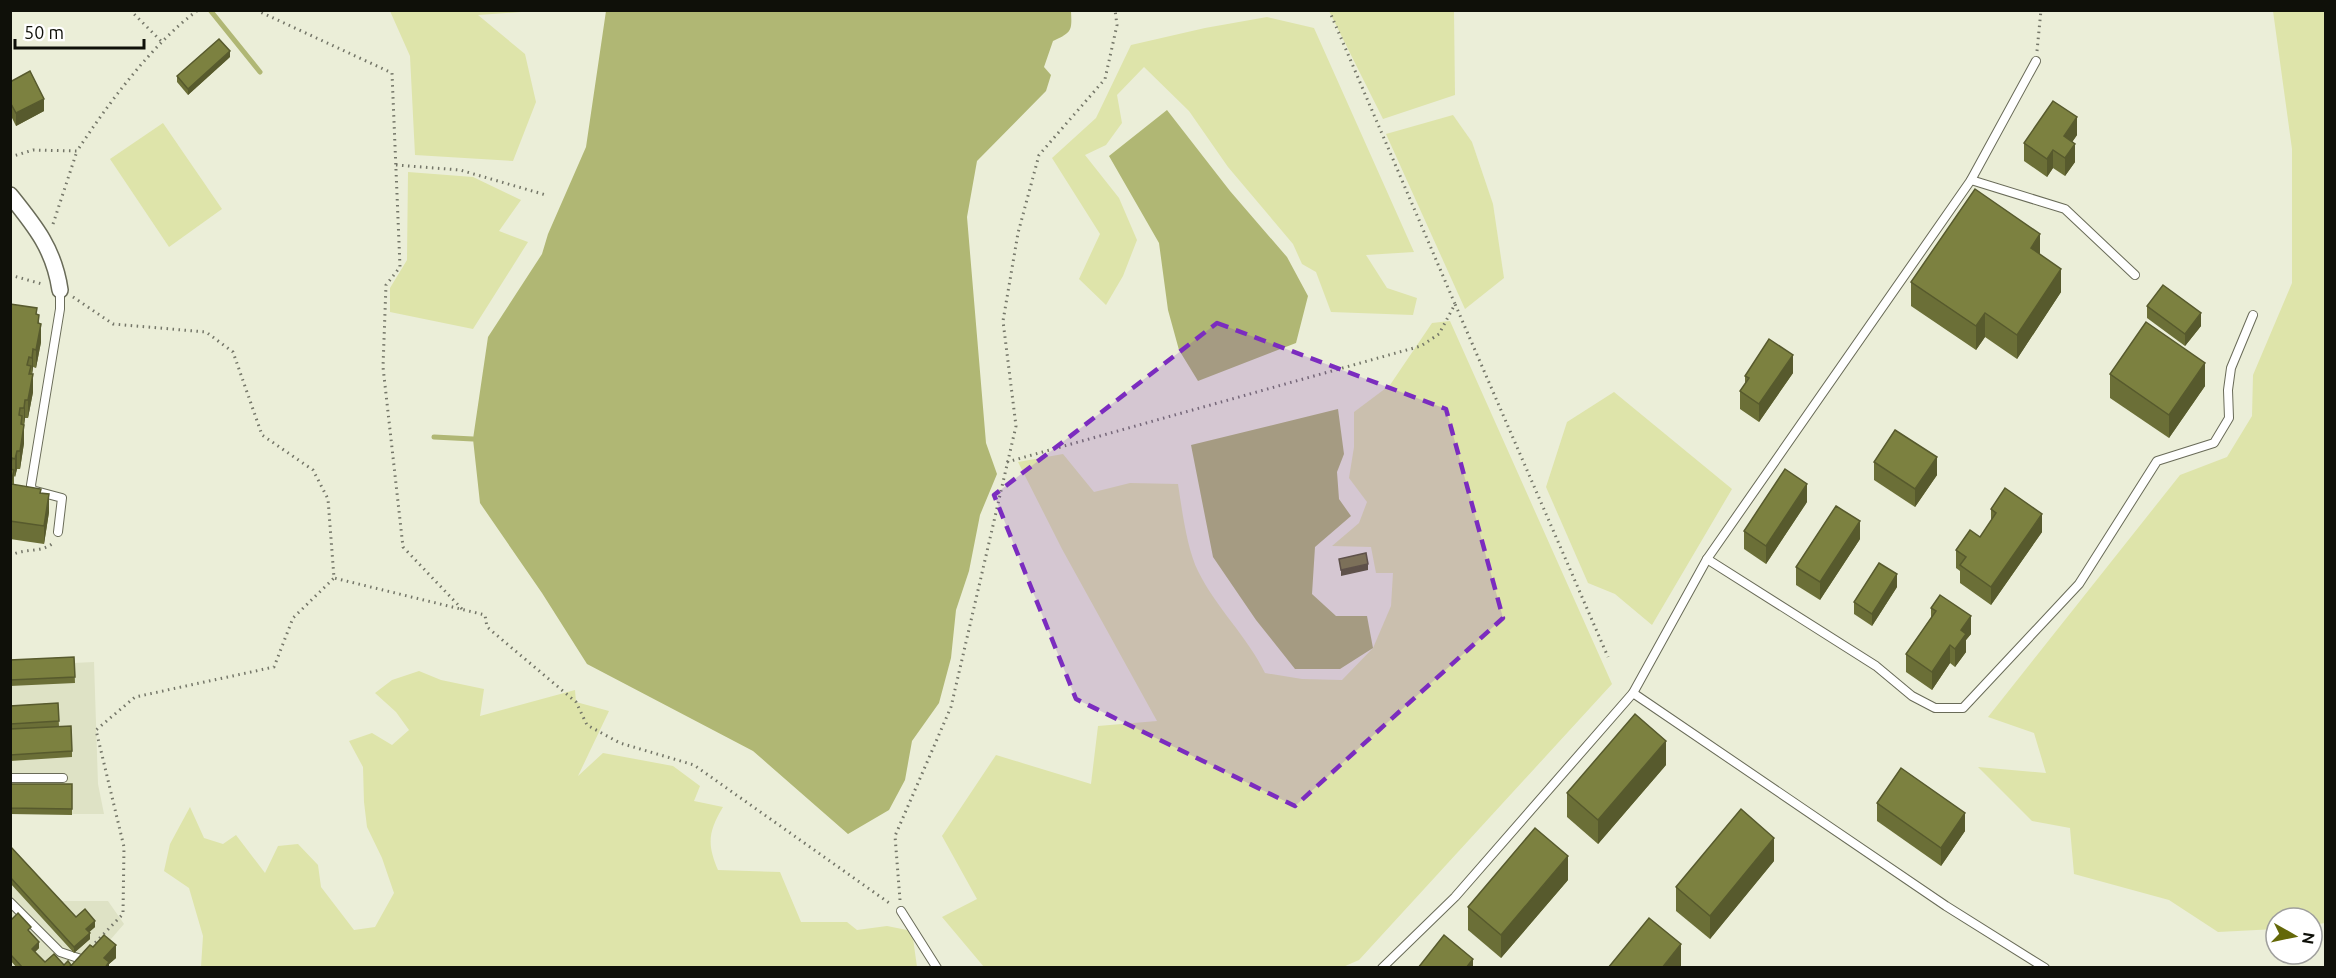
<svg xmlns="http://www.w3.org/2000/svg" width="2336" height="978" viewBox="0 0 2336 978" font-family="Ubuntu,sans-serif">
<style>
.built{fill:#dee2c5}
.green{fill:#dee4aa}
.water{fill:#b0b774}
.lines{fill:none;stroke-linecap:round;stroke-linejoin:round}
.stream{stroke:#b0b774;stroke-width:5}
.service-casing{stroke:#696b58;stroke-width:10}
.minor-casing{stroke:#696b58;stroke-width:18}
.path{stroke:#747668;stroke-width:3;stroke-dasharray:1.5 4.5;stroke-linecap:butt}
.service{stroke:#fff;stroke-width:8}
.minor{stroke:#fff;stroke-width:15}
.wall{fill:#6b6f37}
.shaded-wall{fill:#575a2d}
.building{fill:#7c8140;stroke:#575a2d;stroke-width:1.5}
.marked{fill:#7b2cbf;fill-opacity:0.2;stroke:#7b2cbf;stroke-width:4.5;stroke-dasharray:12 8;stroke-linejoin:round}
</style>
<rect width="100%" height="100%" fill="#ebeed8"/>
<g class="built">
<path d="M94 662 98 784 104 814H11L10 666Z"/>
<path d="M10 852 56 901H108L124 924 104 947 116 958 106 967H11Z"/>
</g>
<g class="green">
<path d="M390 11H535L478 15 525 54 536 102 513 161 415 155 410 56Z"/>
<path d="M1329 11H1454L1455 95 1383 119Z"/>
<path d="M2273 11H2325V923L2312 925V918H2276V929L2218 932 2169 900 2074 874 2070 828 2032 821 1978 767 2046 773 2034 733 1988 717 2180 475 2227 457 2252 416 2253 375 2292 283V149Z"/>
<path d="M1267 17 1314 28 1414 252 1366 255 1387 288 1417 298 1413 315 1331 312 1316 272 1302 264 1293 244 1228 167 1189 111 1144 67 1117 95 1122 123 1106 145 1085 155 1119 198 1137 240 1123 276 1106 305 1079 279 1100 234 1052 158 1096 118 1131 45 1205 28Z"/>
<path d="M1453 115 1472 142 1493 204 1504 278 1465 309 1386 134Z"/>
<path d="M163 123 222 209 169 247 110 159Z"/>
<path d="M408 172 473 177 521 200 499 231 528 242 473 329 390 312V288L407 260Z"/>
<path d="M1450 321 1612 684 1359 960 1343 967H984L942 917 977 899 942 836 996 755 1091 784 1098 726 1157 721 1062 549 1018 462 1063 454 1094 492 1130 483 1178 484C1182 510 1187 549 1198 571 1216 608 1247 636 1265 673L1302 679 1342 680 1373 648 1391 606 1393 573H1376L1371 547 1332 546 1359 523 1367 502 1349 478 1354 447V412L1390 385 1432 323Z"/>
<path d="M1614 392 1732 489 1652 625 1615 594 1588 583 1546 487 1567 422Z"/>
<path d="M419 671 441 680 484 689 480 716 575 690 576 702 609 711 578 776 603 753 673 766 700 786 694 801 723 807C708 832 707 844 718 870L780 872 801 922H847L857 930 887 926 912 931 917 967H201L203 936 189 888 164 871 170 844 190 807 204 838 223 844 236 835 265 873 278 846 298 844 318 865 321 887 354 930 375 927 394 893 382 858 367 827 364 802 363 767 349 741 372 733 392 745 409 730 396 712 375 693 392 680Z"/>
</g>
<g class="water">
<path d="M606 11H1071C1072 31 1072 32 1053 41L1044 67 1051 75 1046 91 977 161 967 217 986 443 997 474 980 515 969 571 956 610 951 658 939 703 912 741 905 780 889 810 848 834 753 751 587 664 542 593 480 503 473 439 488 337 542 254 548 234 586 147Z"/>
<path d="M1167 110 1230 191 1287 257 1308 296 1296 343 1198 381 1179 350 1168 310 1159 243 1109 156Z"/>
<path d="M1338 409 1344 454 1337 472 1339 499 1351 516 1315 547 1312 594 1336 616H1367L1373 648 1340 669H1295L1256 620 1213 557 1191 445Z"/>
</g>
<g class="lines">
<g class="stream">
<path d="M210 10 260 72"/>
<path d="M434 437 473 439"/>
</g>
<g class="service-casing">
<g id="service">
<path d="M1971 180 2065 209 2135 275"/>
<path d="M58 532 62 498 32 490 31 485 60 309V290"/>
<path d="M1707 559 1876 666 1912 696 1935 708H1963L2079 584 2157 461 2214 443 2229 418 2228 390 2231 368 2253 315"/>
<path d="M1633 693 1946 906 2045 968"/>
<path d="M10 778H63"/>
<path d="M10 902 60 952 81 959"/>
<path d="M901 911 937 968"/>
<path d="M1382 968 1455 897 1633 693 1707 559 1971 180 2036 61"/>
</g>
</g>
<g class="minor-casing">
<path id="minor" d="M10 195C35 226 54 249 60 290"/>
</g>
<g class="path">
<path d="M130 10 163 43"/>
<path d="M256 10 392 73 400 267 386 285 383 367 403 547 462 609"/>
<path d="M1329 10 1455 304"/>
<path d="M2037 51 2041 10"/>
<path d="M10 157 33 150 77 151C108 104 152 44 198 10"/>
<path d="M396 165 460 170 546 195"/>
<path d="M53 224 77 151"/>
<path d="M10 275 42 284"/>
<path d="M73 297 113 324 206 332 233 352 262 435 313 470 328 499 334 578 485 615 487 627 576 702 587 725 620 743 694 765 892 905"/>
<path d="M1007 462 1421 346 1439 334 1455 304 1608 657"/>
<path d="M10 556C25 547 42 554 54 542"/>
<path d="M900 900 895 836 951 707 1016 426 1003 321 1018 233 1039 155 1105 79 1117 25 1115 10"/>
<path d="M91 947 123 914 124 847 96 730 135 697 274 667 293 618 334 578"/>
</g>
<use href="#service" class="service"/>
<use href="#minor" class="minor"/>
</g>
<g class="wall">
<path d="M230 57 188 95 177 82V76Z"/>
<path d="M10 82 44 111 16 126 10 114Z"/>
<path d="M2077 135 2072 142 2075 162 2065 176 2053 168 2047 177 2024 161V143Z"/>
<path d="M2040 254 2061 292 2017 359 1985 337 1976 350 1911 306V282Z"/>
<path d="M10 304 37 314 39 323 41 342 36 368 33 367 32 374 33 392 28 418H25L24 425V443L20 469H17L15 477 14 476V485L41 493 49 512 44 544 10 539Z"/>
<path d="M2147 306 2201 326 2185 346 2147 318Z"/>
<path d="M1793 373 1759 422 1740 409V391L1745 384V376Z"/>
<path d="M2110 374 2205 386 2169 438 2110 398Z"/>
<path d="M1874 462 1937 475 1915 507 1874 480Z"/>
<path d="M1807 502 1766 564 1744 549V531Z"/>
<path d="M1991 509 2042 532 1991 605 1960 583V571L1956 568V550L1980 537 1991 522Z"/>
<path d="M1860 539 1820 600 1796 585V567Z"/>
<path d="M1897 587 1872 626 1854 614V602Z"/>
<path d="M1931 608 1971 634 1966 640V652L1955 667 1950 663 1932 690 1906 672V654L1931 618Z"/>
<path d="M74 657 75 683 10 686V660Z"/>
<path d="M58 703 59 727 72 751V757L10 761V706Z"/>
<path d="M1666 765 1598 844 1567 817V793Z"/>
<path d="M10 784H72V815L10 814Z"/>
<path d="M1877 803 1965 831 1941 866 1877 821Z"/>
<path d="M10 846 76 917 95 927 89 932 90 939 74 953 10 883Z"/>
<path d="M1774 861 1710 939 1676 911V887Z"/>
<path d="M1568 880 1501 958 1468 930V907Z"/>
<path d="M10 921 31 933 39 948 35 952 45 962 71 965 93 947 116 958 109 964V968H17L10 960Z"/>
</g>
<g class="shaded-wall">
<path d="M230 51V57L188 95V89Z"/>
<path d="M44 99V111L16 126V113Z"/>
<path d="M2077 117V135L2064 154V136Z"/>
<path d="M2075 144V162L2065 176V158Z"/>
<path d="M2053 150V168L2047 177V159Z"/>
<path d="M2040 234V258L2031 248Z"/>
<path d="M2061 269V292L2017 359V335Z"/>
<path d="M1985 313V337L1976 350V326Z"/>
<path d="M2201 313V326L2185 346V334Z"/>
<path d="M41 324V342L36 368V350Z"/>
<path d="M33 349V367L32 376V358Z"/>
<path d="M1793 355V373L1759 422V404Z"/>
<path d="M2205 363V386L2169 438V415Z"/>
<path d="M33 374V392L28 418V400Z"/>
<path d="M25 400V418L24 426V408Z"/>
<path d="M24 425V443L20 469V451Z"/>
<path d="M17 451V469L15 477V459Z"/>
<path d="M1937 457V475L1915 507V489Z"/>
<path d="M1807 484V502L1766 564V546Z"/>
<path d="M49 494V512L44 544V526Z"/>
<path d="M2042 514V532L1991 605V587Z"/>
<path d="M1860 521V539L1820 600V582Z"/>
<path d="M1368 564V570L1341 576V570Z"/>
<path d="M1897 574V587L1872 626V614Z"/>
<path d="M1971 616V634L1966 640V652L1955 667V649L1961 630Z"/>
<path d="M1950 645V663L1932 690V672Z"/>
<path d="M1666 741V765L1598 844V820Z"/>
<path d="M1965 813V831L1941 866V848Z"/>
<path d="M1774 838V861L1710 939V916Z"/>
<path d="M1568 856V880L1501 958V935Z"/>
<path d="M95 921V927L86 935V929Z"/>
<path d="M90 933V939L74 953V947Z"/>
<path d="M39 942V948L32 955V949Z"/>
<path d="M1681 944V968H1662Z"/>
<path d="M116 945V958L109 964V968H104V958Z"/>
<path d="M1473 959V968H1466Z"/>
</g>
<g class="building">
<path d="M219 39 230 51 188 89 177 76Z"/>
<path d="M30 71 44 99 16 113 10 102V82Z"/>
<path d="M2053 101 2077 117 2064 136 2075 144 2065 158 2053 150 2047 159 2024 143Z"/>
<path d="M1975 189 2040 234 2031 248 2061 269 2017 335 1985 313 1976 326 1911 282Z"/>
<path d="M2163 285 2201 313 2185 334 2147 306Z"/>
<path d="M10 304 37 308 36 314 39 315 38 323 41 324 36 350 33 349 32 358 29 357 27 365 31 366 29 374H33L28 400H25L24 408H20L19 415 22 416 21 424 24 425 20 451H17L15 459 12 458 10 466Z"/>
<path d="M2146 322 2205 363 2169 415 2110 374Z"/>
<path d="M1769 339 1793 355 1759 404 1740 391 1749 378 1745 376Z"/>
<path d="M1895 430 1937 457 1915 489 1874 462Z"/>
<path d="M10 469 14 470 11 484 41 489 40 493 49 494 44 526 10 521Z"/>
<path d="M1785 469 1807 484 1766 546 1744 531Z"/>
<path d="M2005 488 2042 514 1991 587 1960 565 1966 557 1956 550 1970 530 1980 537 1996 513 1991 509Z"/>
<path d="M1836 506 1860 521 1820 582 1796 567Z"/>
<path d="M1366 553 1368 564 1341 570 1339 559Z"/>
<path d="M1879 563 1897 574 1872 614 1854 602Z"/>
<path d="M1940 595 1971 616 1961 630 1966 634 1955 649 1950 645 1932 672 1906 654 1936 611 1931 608Z"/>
<path d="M74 657 75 677 10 680V660Z"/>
<path d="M58 703 59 721 10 724V706Z"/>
<path d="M1635 714 1666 741 1598 820 1567 793Z"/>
<path d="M71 726 72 751 10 755V729Z"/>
<path d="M1901 768 1965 813 1941 848 1877 803Z"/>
<path d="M10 784H72V809L10 808Z"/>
<path d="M1741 809 1774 838 1710 916 1676 887Z"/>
<path d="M1535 828 1568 856 1501 935 1468 907Z"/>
<path d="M10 846 76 917 85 909 95 921 86 929 90 933 74 947 10 877Z"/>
<path d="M18 913 31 927 28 930 39 942 32 949 45 962 54 954 64 965 68 961 71 965 69 968H23L10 954V921Z"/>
<path d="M1649 918 1681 944 1662 968H1608Z"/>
<path d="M104 935 116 945 104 958 109 962 105 968H69L90 945 93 947Z"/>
<path d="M1444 935 1473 959 1466 968H1418Z"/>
</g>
<path class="marked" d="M1217 323 1446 409 1503 618 1295 806 1076 699 994 495Z"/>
<rect width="2336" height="978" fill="none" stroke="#0f1009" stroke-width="24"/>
<g transform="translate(2294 936) rotate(99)"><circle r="28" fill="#ffffff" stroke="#9f9f9d" stroke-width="1.5"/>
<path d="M0-4.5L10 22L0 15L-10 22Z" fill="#646808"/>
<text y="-9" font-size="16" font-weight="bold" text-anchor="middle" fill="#0f1009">N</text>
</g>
<path d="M15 39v9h129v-9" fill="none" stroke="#0f1009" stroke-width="3"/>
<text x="24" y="39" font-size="18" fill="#0f1009" stroke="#ffffff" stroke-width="4.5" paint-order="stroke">50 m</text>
</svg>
